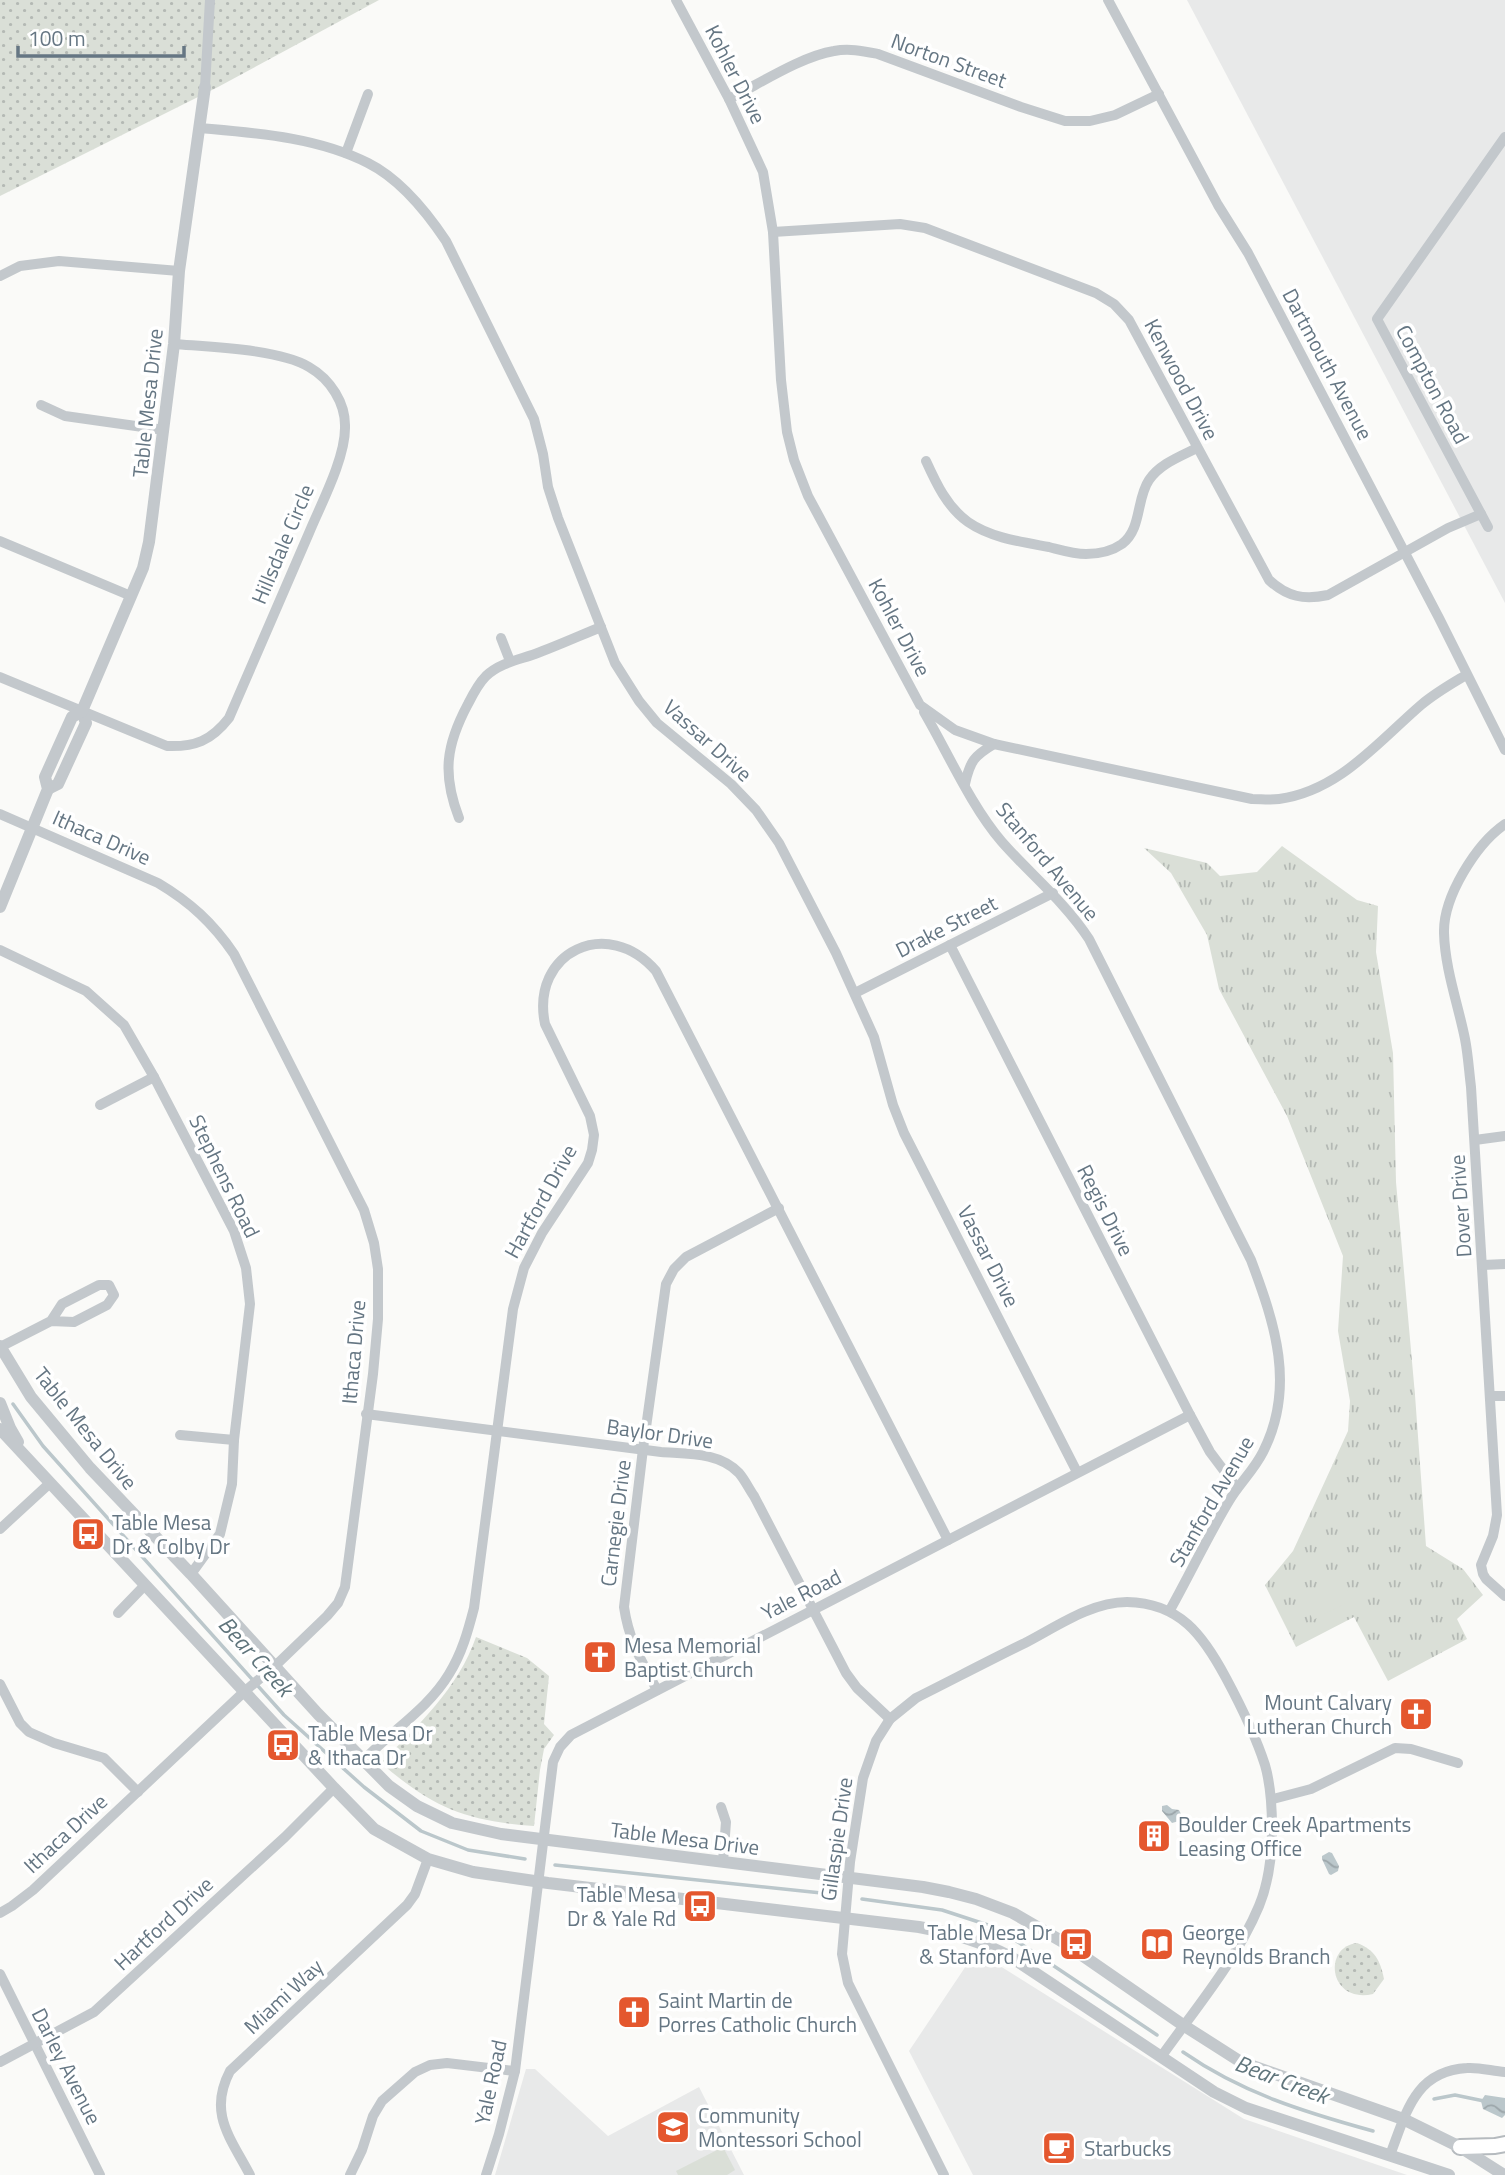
<svg xmlns="http://www.w3.org/2000/svg" width="1505" height="2175" viewBox="0 0 1505 2175" font-family="'Titillium Web',sans-serif">
<style>
.built{fill:#e8e9e9}
.grass{fill:url(#grass-tufts)}
.park{fill:url(#park-dots)}
.garden{fill:#dadfd7}
.water{fill:url(#water-waves)}
.lines{fill:none;stroke-linecap:round;stroke-linejoin:round}
.stream{stroke:#bbc7cb;stroke-width:3.5}
.primary-casing{stroke:#b5babe;stroke-width:18}
.minor{stroke:#c3c8cc;stroke-width:10}
.tertiary{stroke:#c3c8cc;stroke-width:12}
.primary{stroke:#fff;stroke-width:14}
.labels{text-anchor:middle;dominant-baseline:central;stroke-width:7;stroke-linejoin:round;paint-order:stroke}
.street-label{font-size:21px;fill:#657683;stroke:#fff}
.poi-label{font-size:21px;fill:#657683;stroke:#fff;text-anchor:start}
.water-label{font-size:23px;font-style:italic;fill:#60757c;stroke:#fff}
</style>
<defs>
<pattern id="grass-tufts" width="24" height="20" patternUnits="userSpaceOnUse" patternTransform="scale(1.75)"><rect width="24" height="20" fill="#dadfd7"/><path d="M3 7l-1-3M5 7V3M7 7l1-3M15 17l-1-3M17 17v-4M19 17l1-3" fill="none" stroke="#b4b9b4"/></pattern>
<pattern id="park-dots" width="8" height="8" patternUnits="userSpaceOnUse" patternTransform="scale(1.75)"><rect width="8" height="8" fill="#dadfd7"/><path d="M2 2h.1M6 6h.1" fill="none" stroke="#b4b9b4" stroke-width="1.8" stroke-linecap="round"/></pattern>
<pattern id="water-waves" width="16" height="10" patternUnits="userSpaceOnUse" patternTransform="scale(1.75)"><rect width="16" height="10" fill="#bbc7cb"/><path d="M0 5q4-4 8 0t8 0" fill="none" stroke="#9ca6aa"/></pattern>
</defs>
<rect width="100%" height="100%" fill="#fafaf8"/>
<g class="built">
<path d="M1187 0H1505V603Z"/>
<path d="M976 1951 1244 2119 1407 2175H973L909 2051Z"/>
<path d="M526 2069H535L608 2136 699 2087 744 2175H495Z"/>
</g>
<path class="grass" d="M1282 846 1357 900 1378 906 1376 952 1393 1053 1396 1182 1415 1395 1426 1546 1463 1569 1483 1595 1457 1619 1467 1639 1388 1681 1354 1617 1296 1647 1265 1585 1293 1551 1348 1431 1350 1401 1338 1331 1343 1256 1287 1116 1219 989 1207 935 1171 873 1144 848 1207 863 1220 876 1257 872Z"/>
<g class="park">
<path d="M0 0H379L218 87 0 196Z"/>
<path d="M476 1637 527 1658 549 1676 544 1724 554 1735 544 1749 540 1770 534 1826C466 1821 433 1808 381 1763 418 1725 458 1689 476 1637Z"/>
<path d="M1357 1943C1375 1950 1380 1960 1384 1979L1373 1994C1329 2004 1322 1947 1357 1943Z"/>
</g>
<g class="garden">
<path d="M1341 1576 1352 1600 1313 1620 1301 1596Z"/>
<path d="M723 2147 735 2170 727 2175H678L676 2171Z"/>
</g>
<g class="water">
<path d="M1167 1805 1172 1809 1179 1810 1182 1816 1179 1821 1172 1823 1162 1811V1806Z"/>
<path d="M1329 1852 1332 1853 1339 1866 1338 1871 1331 1875 1329 1874 1322 1859V1856Z"/>
<path d="M1485 2095 1505 2098V2115L1502 2118 1483 2109 1481 2101Z"/>
</g>
<g class="lines">
<g class="stream">
<path d="M13 1404 43 1446 284 1715 364 1787 421 1831 468 1850 525 1859"/>
<path d="M555 1865 831 1894"/>
<path d="M862 1899 942 1910 997 1928 1157 2035"/>
<path d="M1183 2052C1242 2093 1304 2112 1373 2131"/>
<path d="M1434 2099 1455 2095 1484 2101"/>
</g>
<g class="primary-casing">
<path id="primary" d="M1460 2147 1495 2146 1505 2144"/>
</g>
<g class="minor">
<path d="M676 0 729 99 763 172 773 232 781 380 787 432 794 460 808 496 920 705 955 730 994 744 1252 799C1261 799 1270 800 1279 799 1339 791 1378 742 1421 705 1435 693 1451 684 1466 675"/>
<path d="M1108 0 1218 205 1248 253 1439 618 1505 750"/>
<path d="M205 87 210 0"/>
<path d="M729 99C759 84 802 56 834 51 849 48 863 51 878 54L1021 107 1065 121H1090L1115 115 1159 94"/>
<path d="M201 128C256 133 317 137 368 163 400 179 426 211 446 241L534 419 543 454 548 487 558 518 615 663 639 701 657 723 731 784 756 810 779 843 836 953 874 1037 893 1105 904 1133 1077 1472"/>
<path d="M346 153 368 94"/>
<path d="M773 232 900 224 925 228 1096 293 1114 304 1129 320 1269 580C1287 597 1304 600 1328 595L1448 528 1481 514"/>
<path d="M0 276 20 266 59 261 179 271"/>
<path d="M41 405 65 416 164 430"/>
<path d="M926 461C936 483 947 507 968 522 991 538 1022 542 1049 547 1061 550 1074 554 1086 554 1099 554 1112 551 1122 544 1142 529 1136 499 1149 480 1160 464 1179 457 1197 448"/>
<path d="M1488 527 1377 319 1505 137"/>
<path d="M0 541 131 596"/>
<path d="M501 638 510 661"/>
<path d="M0 677 167 746C195 747 211 741 229 718 256 656 282 595 309 533 321 504 345 459 345 428 346 403 330 379 309 367 279 349 210 347 174 344"/>
<path d="M924 712C948 753 971 806 1002 842 1031 875 1064 901 1089 939L1251 1260C1275 1324 1296 1387 1263 1452 1254 1470 1239 1484 1229 1501 1208 1536 1190 1574 1170 1610"/>
<path d="M965 784C970 761 974 756 994 744"/>
<path d="M0 814 158 883C190 902 213 923 234 954L364 1210 374 1243 378 1269V1319L373 1374 345 1587 338 1603 327 1616 275 1666 245 1691 33 1890 12 1906 0 1913"/>
<path d="M459 818C442 774 446 745 468 704 473 694 478 684 486 676 500 663 518 660 535 654 557 646 579 636 601 627"/>
<path d="M1505 824C1476 844 1443 897 1444 933 1445 969 1458 1004 1465 1039 1468 1054 1469 1071 1471 1087L1497 1515 1493 1536 1481 1565 1483 1574 1486 1579 1505 1596"/>
<path d="M950 945 1190 1415 1210 1452 1237 1488"/>
<path d="M0 950 86 991 124 1025 154 1077 234 1231 246 1268 250 1304 234 1440 232 1484 220 1534 191 1574"/>
<path d="M855 993 1053 893"/>
<path d="M100 1105 154 1077"/>
<path d="M1475 1140 1505 1136"/>
<path d="M1483 1265 1505 1264"/>
<path d="M0 1347 51 1321 74 1322 107 1305 114 1295 109 1285H99L62 1304 51 1321"/>
<path d="M1491 1396H1505"/>
<path d="M366 1414 661 1452C688 1454 719 1452 739 1473 745 1480 749 1489 754 1496L846 1673 857 1688 890 1719"/>
<path d="M180 1435 234 1440"/>
<path d="M0 1529 50 1483"/>
<path d="M118 1613 145 1585"/>
<path d="M0 1684 20 1723 29 1732 54 1743 104 1758 138 1792"/>
<path d="M657 1690C641 1660 629 1641 624 1607L643 1449 666 1284 674 1269 686 1257 779 1208"/>
<path d="M364 1760C391 1731 428 1709 449 1674 462 1653 468 1631 474 1608L513 1309 524 1268 542 1233 588 1163 592 1150 594 1135 590 1116 545 1024C530 952 608 915 656 971L948 1540"/>
<path d="M1273 1799 1311 1789 1395 1748 1411 1749 1458 1763"/>
<path d="M721 1807 726 1822 723 1861"/>
<path d="M0 1974 100 2175"/>
<path d="M0 2062 94 2012 285 1837 334 1788"/>
<path d="M1390 2155C1406 2114 1414 2071 1467 2068 1479 2067 1492 2071 1505 2072"/>
<path d="M250 2175C230 2137 208 2113 230 2071L407 1905 415 1894 428 1859"/>
<path d="M350 2175 362 2150 373 2116 382 2101 415 2072 430 2065 447 2063 515 2071"/>
<path d="M486 2175 499 2134 515 2071 553 1762 560 1747 571 1735 1190 1415"/>
<path d="M944 2175 848 1983 842 1954 850 1862 863 1778 876 1741 890 1719 916 1698C952 1680 988 1661 1025 1643 1056 1627 1091 1602 1127 1602 1180 1603 1203 1635 1226 1678 1241 1706 1255 1734 1265 1765 1271 1786 1272 1806 1272 1828 1272 1854 1269 1882 1259 1906 1236 1961 1195 2009 1161 2057"/>
</g>
<g class="tertiary">
<path d="M48 789 58 784 86 723 82 711"/>
<path d="M0 907 48 789 45 777 72 717 82 711 143 568 149 542 174 344 179 271 205 87"/>
<path d="M0 1346 31 1397 90 1468 191 1574 318 1714 389 1786 417 1806 452 1823 501 1834 923 1887 949 1892 976 1899 1013 1913 1063 1942 1183 2025 1241 2062 1403 2119 1460 2147 1504 2175"/>
<path d="M0 1403 10 1428 18 1442"/>
<path d="M0 1429 334 1788 374 1829 428 1859 473 1872 548 1883 919 1927C956 1934 977 1940 1011 1957L1214 2092 1246 2108 1449 2175"/>
</g>
<use href="#primary" class="primary"/>
</g>
<defs>
<g id="bus-square" transform="scale(1.75)"><rect x="-9" y="-9" width="18" height="18" rx="4" fill="#e4572e" stroke="#fff"/><path d="M-5-6H5V4H4V6H2V4H-2V6H-4V4H-5ZM-3.5-4V0h7V-4ZM-3.5 1.2v1.5H-2V1.2ZM2 1.2v1.5H3.5V1.2Z" fill="#fff"/></g>
<g id="church-square" transform="scale(1.75)"><rect x="-9" y="-9" width="18" height="18" rx="4" fill="#e4572e" stroke="#fff"/><path d="M-1.2-6h2.4v3.5h3.3v2.4h-3.3V6h-2.4V-.1h-3.3v-2.4h3.3Z" fill="#fff"/></g>
<g id="building-square" transform="scale(1.75)"><rect x="-9" y="-9" width="18" height="18" rx="4" fill="#e4572e" stroke="#fff"/><path d="M-4-6H4V6H1V3H-1V6H-4ZM-2.5-4.3h1.7v1.8h-1.7ZM.8-4.3h1.7v1.8H.8ZM-2.5-1h1.7V.8h-1.7ZM.8-1h1.7V.8H.8Z" fill="#fff"/></g>
<g id="library-square" transform="scale(1.75)"><rect x="-9" y="-9" width="18" height="18" rx="4" fill="#e4572e" stroke="#fff"/><path d="M-6-4Q-3-5.5-.7-3.5V5Q-3 3-6 4ZM6-4Q3-5.5 .7-3.5V5Q3 3 6 4Z" fill="#fff"/></g>
<g id="school-square" transform="scale(1.75)"><rect x="-9" y="-9" width="18" height="18" rx="4" fill="#e4572e" stroke="#fff"/><path d="M0-5L7-2L0 1L-7-2ZM-4 1L0 2.5L4 1V4Q0 6-4 4Z" fill="#fff"/></g>
<g id="cafe-square" transform="scale(1.75)"><rect x="-9" y="-9" width="18" height="18" rx="4" fill="#e4572e" stroke="#fff"/><path d="M-5.5-4.5H6V0H3Q3 3.5 0 3.5H-2.5Q-5.5 3.5-5.5 0ZM3-3.2v2h1.7v-2ZM-6 4.5H4V6H-6Z" fill="#fff"/></g>
</defs>
<g fill-rule="evenodd">
<use href="#bus-square" x="88" y="1534"/>
<use href="#church-square" x="600" y="1657"/>
<use href="#church-square" x="1416" y="1714"/>
<use href="#bus-square" x="283" y="1745"/>
<use href="#building-square" x="1154" y="1836"/>
<use href="#bus-square" x="700" y="1906"/>
<use href="#bus-square" x="1076" y="1944"/>
<use href="#library-square" x="1157" y="1944"/>
<use href="#church-square" x="634" y="2012"/>
<use href="#school-square" x="673" y="2127"/>
<use href="#cafe-square" x="1059" y="2148"/>
</g>
<g class="labels">
<g class="street-label">
<text transform="translate(949 60) rotate(20)">Norton Street</text>
<text transform="translate(736 74) rotate(63)">Kohler Drive</text>
<text transform="translate(1328 364) rotate(62)">Dartmouth Avenue</text>
<text transform="translate(1182 379) rotate(62)">Kenwood Drive</text>
<text transform="translate(1433 384) rotate(62)">Compton Road</text>
<text transform="translate(147 403) rotate(-84)">Table Mesa Drive</text>
<text transform="translate(282 544) rotate(-67)">Hillsdale Circle</text>
<text transform="translate(900 627) rotate(62)">Kohler Drive</text>
<text transform="translate(708 740) rotate(42)">Vassar Drive</text>
<text transform="translate(102 837) rotate(24)">Ithaca Drive</text>
<text transform="translate(1048 861) rotate(50)">Stanford Avenue</text>
<text transform="translate(946 926) rotate(-27)">Drake Street</text>
<text transform="translate(225 1176) rotate(64)">Stephens Road</text>
<text transform="translate(540 1201) rotate(-61)">Hartford Drive</text>
<text transform="translate(1460 1206) rotate(-94)">Dover Drive</text>
<text transform="translate(1106 1210) rotate(63)">Regis Drive</text>
<text transform="translate(989 1256) rotate(63)">Vassar Drive</text>
<text transform="translate(353 1352) rotate(-85)">Ithaca Drive</text>
<text transform="translate(86 1428) rotate(51)">Table Mesa Drive</text>
<text transform="translate(660 1433) rotate(8)">Baylor Drive</text>
<text transform="translate(1211 1501) rotate(-60)">Stanford Avenue</text>
<text transform="translate(615 1523) rotate(-83)">Carnegie Drive</text>
<text transform="translate(801 1594) rotate(-27)">Yale Road</text>
<text transform="translate(65 1833) rotate(-43)">Ithaca Drive</text>
<text transform="translate(685 1838) rotate(7)">Table Mesa Drive</text>
<text transform="translate(836 1839) rotate(-82)">Gillaspie Drive</text>
<text transform="translate(163 1923) rotate(-43)">Hartford Drive</text>
<text transform="translate(283 1996) rotate(-43)">Miami Way</text>
<text transform="translate(67 2066) rotate(63)">Darley Avenue</text>
<text transform="translate(490 2082) rotate(-78)">Yale Road</text>
</g>
<g class="poi-label">
<text x="112" y="1522">Table Mesa<tspan x="112" dy="24">Dr &amp; Colby Dr</tspan></text>
<text x="624" y="1645">Mesa Memorial<tspan x="624" dy="24">Baptist Church</tspan></text>
<text x="1392" y="1702" text-anchor="end">Mount Calvary<tspan x="1392" dy="24">Lutheran Church</tspan></text>
<text x="308" y="1733">Table Mesa Dr<tspan x="308" dy="24">&amp; Ithaca Dr</tspan></text>
<text x="1178" y="1824">Boulder Creek Apartments<tspan x="1178" dy="24">Leasing Office</tspan></text>
<text x="676" y="1894" text-anchor="end">Table Mesa<tspan x="676" dy="24">Dr &amp; Yale Rd</tspan></text>
<text x="1052" y="1932" text-anchor="end">Table Mesa Dr<tspan x="1052" dy="24">&amp; Stanford Ave</tspan></text>
<text x="1182" y="1932">George<tspan x="1182" dy="24">Reynolds Branch</tspan></text>
<text x="658" y="2000">Saint Martin de<tspan x="658" dy="24">Porres Catholic Church</tspan></text>
<text x="698" y="2115">Community<tspan x="698" dy="24">Montessori School</tspan></text>
<text x="1084" y="2148">Starbucks</text>
</g>
<g class="water-label">
<text transform="translate(256 1656) rotate(48)">Bear Creek</text>
<text transform="translate(1282 2079) rotate(21)">Bear Creek</text>
</g>
</g>
<path d="M18 46v10h166v-10" fill="none" stroke="#657683" stroke-width="3.5"/>
<text x="28" y="46" font-size="21" fill="#657683" stroke="#ffffff" stroke-width="5" paint-order="stroke">100 m</text>
</svg>
